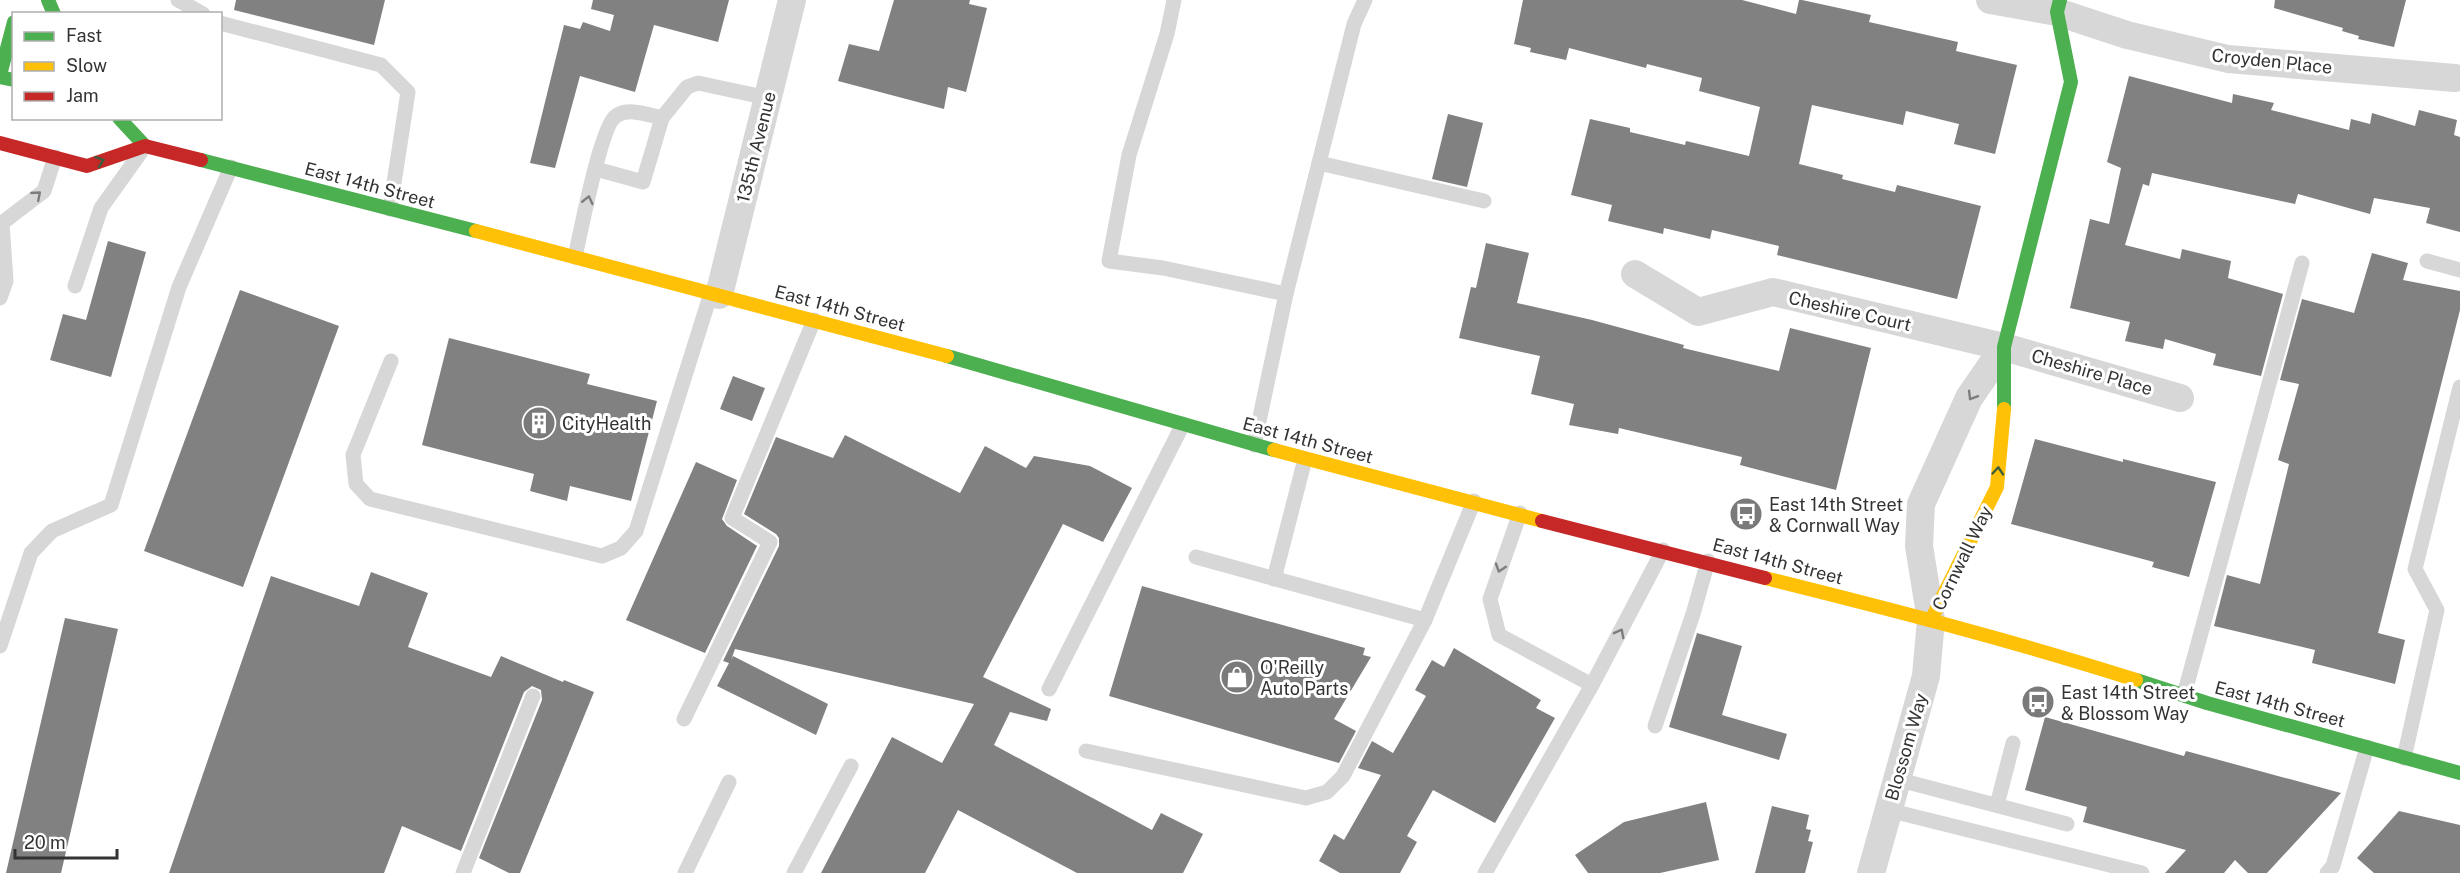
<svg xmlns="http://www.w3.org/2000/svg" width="2460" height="873" viewBox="0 0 2460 873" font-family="'Public Sans',sans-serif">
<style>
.building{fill:#818181}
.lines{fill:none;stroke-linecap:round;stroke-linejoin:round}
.lane{stroke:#d7d7d7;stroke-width:15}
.street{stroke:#d7d7d7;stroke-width:28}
.fast{stroke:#4caf50;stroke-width:14}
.slow{stroke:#ffc107;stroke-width:14}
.jam{stroke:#c62828;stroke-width:14}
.oneway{stroke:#3c5e3d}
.oneway2{stroke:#7d7d7d}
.labels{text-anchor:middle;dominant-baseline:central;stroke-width:6;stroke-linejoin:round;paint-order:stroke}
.street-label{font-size:18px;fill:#333;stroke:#fff}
.poi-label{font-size:18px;fill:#333;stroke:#fff;text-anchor:start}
</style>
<rect width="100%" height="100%" fill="#fff"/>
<g class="building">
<path d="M236 0H385L374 45 234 10Z"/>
<path d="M593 0H729L718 42 654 25 635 92 580 76 555 168 530 163 564 25 580 29 583 22 610 31 614 15 591 9Z"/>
<path d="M894 0H970L969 4 987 8 966 92 948 87 944 109 838 81 849 44 879 51Z"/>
<path d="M1523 0H1742L1796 14 1799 0H1802L1871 15 1869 22 1958 42 1956 51 2017 65 1995 154 1954 144 1959 124 1906 111 1903 125 1812 105 1799 164 1843 175 1842 179 1895 192 1897 185 1981 206 1957 299 1777 255 1779 246 1712 230 1710 239 1664 228 1663 234 1608 221 1612 205 1571 195 1590 119 1630 128V132L1685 145 1686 141 1749 156 1760 107 1699 91 1702 78 1647 64 1646 68 1569 48 1566 60 1530 52 1531 48 1514 44Z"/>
<path d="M2275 0H2406L2394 47 2358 39 2359 36 2342 31 2343 28 2274 8Z"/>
<path d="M2129 76 2232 103 2233 94 2274 103 2271 110 2349 130 2351 119 2370 124 2372 113 2415 126 2419 110 2457 120 2454 135 2460 137V232L2426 223 2430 208 2374 198 2370 214 2298 194 2295 204 2152 173 2149 186 2143 184 2125 245 2180 259 2182 249 2231 261 2228 278 2283 294 2261 376 2213 365 2216 354 2165 339 2163 349 2125 341 2130 322 2070 308 2090 219 2109 224 2121 168 2107 162Z"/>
<path d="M1448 114 1483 123 1467 187 1432 179Z"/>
<path d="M108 241 146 252 111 377 50 360 63 314 86 320Z"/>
<path d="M1486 243 1529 253 1517 303 1592 320 1684 345 1683 348 1779 371 1790 328 1871 348 1836 490 1740 465 1742 457 1619 428 1618 434 1569 425 1574 404 1531 394 1540 356 1459 338 1471 287 1476 288Z"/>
<path d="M2372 253 2408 263 2403 280 2460 291V310L2378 633 2405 640 2395 684 2312 663 2315 650 2214 626 2227 575 2260 584 2289 464 2278 460 2299 384 2280 380 2302 299 2354 313Z"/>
<path d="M240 290 339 326 243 587 144 551Z"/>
<path d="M449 338 590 374 587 384 657 401 631 501 570 486 567 501 530 491 534 474 422 445Z"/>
<path d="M733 376 765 388 752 421 720 409Z"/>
<path d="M845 435 960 493 985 446 1026 468 1034 456 1090 466 1132 488 1103 542 1063 524 983 677 1051 709 1047 721 1010 712 994 745 1152 830 1161 813 1203 834 1183 873H1077L958 810 925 873H821L892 737 942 763 974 704 735 649 731 660 733 656 828 704 816 735 717 686 729 663 723 661 779 546V538L776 534 744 514 776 437 833 458Z"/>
<path d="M2035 439 2123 462V459L2216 482 2189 577 2152 567 2154 562 2011 524Z"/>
<path d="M696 462 737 480 722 519 727 526 757 546 705 653 626 620Z"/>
<path d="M371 572 428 593 408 647 491 677 501 656 563 682 564 680 594 692 520 873H509L479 858 542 700 541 690 532 686 524 692 461 851 402 826 384 873H169L271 576 359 606Z"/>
<path d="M1142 586 1365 648 1363 655 1371 657 1334 719 1356 731 1339 763 1109 696Z"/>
<path d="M65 618 118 629 61 873H6Z"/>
<path d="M1697 633 1742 646 1722 715 1787 734 1779 760 1669 727Z"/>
<path d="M1454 648 1541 700 1536 708 1555 718 1495 823 1433 790 1407 836 1417 842 1400 873H1340L1319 861 1334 834 1344 840 1381 775 1358 768 1372 741 1393 753 1426 696 1415 690 1432 660 1444 667Z"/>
<path d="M2045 717 2184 756 2186 751 2341 793 2267 873H2248L2235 860 2224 873H2165L2186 850 2083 822 2087 807 2025 790Z"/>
<path d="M1706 802 1719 860 1660 873H1588L1575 855 1624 822Z"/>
<path d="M1772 806 1809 815 1806 829 1811 830 1808 841 1813 842 1805 873H1755Z"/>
<path d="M2399 811 2460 825V873H2374L2357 858Z"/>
</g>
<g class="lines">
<g class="lane">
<path d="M178 0 203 14"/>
<path d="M1174 0 1167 34 1129 155 1109 261 1163 268 1286 294"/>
<path d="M220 23 381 65 408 92 390 209"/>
<path d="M1319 163 1484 201"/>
<path d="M596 169 643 182 662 118 687 87 698 83 768 98"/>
<path d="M2 223 44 191 55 157"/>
<path d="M575 257C580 235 601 125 616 116 629 107 648 115 662 118"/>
<path d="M2427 261 2460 270"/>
<path d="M75 286 101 208 141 152"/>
<path d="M0 298 6 281 2 223"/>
<path d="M391 361 353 455 356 484 370 499 602 556 621 548 636 531 711 293"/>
<path d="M1254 445 1286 294 1354 24 1365 0"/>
<path d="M1520 513 1490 599 1499 635 1592 685"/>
<path d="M1196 557 1425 620"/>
<path d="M1274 579 1305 459"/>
<path d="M0 646 31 553 52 531 111 505 179 287 231 167"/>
<path d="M1049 689 1183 424"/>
<path d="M2184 695 2302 263"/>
<path d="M684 719 770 542 732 518 814 320"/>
<path d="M1655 726 1693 614 1708 561"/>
<path d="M1086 751 1306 798 1327 792 1343 776 1425 620 1474 501"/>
<path d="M2404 758 2437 610 2415 569 2460 387"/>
<path d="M1896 779 2067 824"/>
<path d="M1997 805 2013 743"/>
<path d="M1888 810 2142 873"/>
<path d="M463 873 533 696"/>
<path d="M685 873 729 782"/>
<path d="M794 873 851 766"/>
<path d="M1485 873 1592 685 1663 550"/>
<path d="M2327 873 2333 866 2367 747"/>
</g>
<g class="street">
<path d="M1990 0 2057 12 2127 35 2228 59 2455 78"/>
<path d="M1635 274 1698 312 1773 292 2004 347 2180 398"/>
<path d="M719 295 792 0"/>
<path d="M1871 873 1926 676 1931 620 1919 546 1921 504 1969 398 2004 347"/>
</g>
<g class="fast">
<path d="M48 0 54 14"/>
<path d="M0 75 14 22"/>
<path d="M0 77 14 80"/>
<path d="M119 118 145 146"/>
<path d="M201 160 476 231"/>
<path d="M947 356 1274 450"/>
<path d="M2004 409V347L2071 82 2057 12 2060 0"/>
<path d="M2136 680 2207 703 2460 773"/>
</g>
<g class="slow">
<path d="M476 231 947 356"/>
<path d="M1274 450 1542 521"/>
<path d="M1765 578C1890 609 2014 641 2136 680"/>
<path d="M1931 620 1997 487 2004 409"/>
</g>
<g class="jam">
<path d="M0 143 87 166 145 146 201 160"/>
<path d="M1542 521 1765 578"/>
</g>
</g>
<defs><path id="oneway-chevron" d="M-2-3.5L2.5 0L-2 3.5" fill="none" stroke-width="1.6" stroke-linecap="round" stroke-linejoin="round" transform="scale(1.5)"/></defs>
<g class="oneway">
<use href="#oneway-chevron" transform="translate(100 161) rotate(-19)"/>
<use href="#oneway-chevron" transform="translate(1998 471) rotate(-85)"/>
</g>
<g class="oneway2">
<use href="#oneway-chevron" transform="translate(37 195) rotate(-41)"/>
<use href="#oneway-chevron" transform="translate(588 200) rotate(-77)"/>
<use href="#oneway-chevron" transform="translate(1972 396) rotate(121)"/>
<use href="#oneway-chevron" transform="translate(1500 568) rotate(108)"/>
<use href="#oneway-chevron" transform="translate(1620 633) rotate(-62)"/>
</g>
<defs>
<g id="building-disc" transform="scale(1.725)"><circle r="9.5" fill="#7a7a7a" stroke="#fff"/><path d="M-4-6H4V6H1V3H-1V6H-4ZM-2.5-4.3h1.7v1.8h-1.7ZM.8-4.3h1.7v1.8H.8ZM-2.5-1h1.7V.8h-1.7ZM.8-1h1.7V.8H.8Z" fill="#fff"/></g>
<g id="bus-disc" transform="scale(1.725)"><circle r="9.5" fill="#7a7a7a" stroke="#fff"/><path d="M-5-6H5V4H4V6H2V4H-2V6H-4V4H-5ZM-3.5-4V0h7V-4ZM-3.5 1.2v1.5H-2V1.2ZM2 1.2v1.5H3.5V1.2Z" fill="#fff"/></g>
<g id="shop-disc" transform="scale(1.725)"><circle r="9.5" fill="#7a7a7a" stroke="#fff"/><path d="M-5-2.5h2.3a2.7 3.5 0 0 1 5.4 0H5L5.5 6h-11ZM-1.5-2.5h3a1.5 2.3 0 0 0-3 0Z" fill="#fff"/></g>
</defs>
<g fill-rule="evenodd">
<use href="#building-disc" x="539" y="423"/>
<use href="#bus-disc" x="1746" y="514"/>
<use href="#shop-disc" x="1237" y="677"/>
<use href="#bus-disc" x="2038" y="702"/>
</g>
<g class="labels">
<g class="street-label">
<text transform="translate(2272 61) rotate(6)">Croyden Place</text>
<text transform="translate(756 147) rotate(-76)">135th Avenue</text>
<text transform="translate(370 185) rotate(15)">East 14th Street</text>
<text transform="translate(840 308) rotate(15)">East 14th Street</text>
<text transform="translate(1850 311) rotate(13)">Cheshire Court</text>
<text transform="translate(2092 372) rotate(16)">Cheshire Place</text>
<text transform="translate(1308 440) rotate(15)">East 14th Street</text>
<text transform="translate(1962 558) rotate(-64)">Cornwall Way</text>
<text transform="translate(1778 561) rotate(15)">East 14th Street</text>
<text transform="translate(2280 704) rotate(15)">East 14th Street</text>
<text transform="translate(1906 747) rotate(-74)">Blossom Way</text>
</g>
<g class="poi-label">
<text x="562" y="423">CityHealth</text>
<text x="1769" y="504">East 14th Street<tspan x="1769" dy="21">&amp; Cornwall Way</tspan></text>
<text x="1260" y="667">O'Reilly<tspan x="1260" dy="21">Auto Parts</tspan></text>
<text x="2061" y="692">East 14th Street<tspan x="2061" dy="21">&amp; Blossom Way</tspan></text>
</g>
</g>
<rect x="12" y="12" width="210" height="108" fill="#ffffff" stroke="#adadad" stroke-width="1.5"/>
<rect x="24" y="32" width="30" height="9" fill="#4caf50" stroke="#adadad" stroke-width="1.5"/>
<text x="66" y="42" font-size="18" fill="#333333">Fast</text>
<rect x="24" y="62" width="30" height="9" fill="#ffc107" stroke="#adadad" stroke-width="1.5"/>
<text x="66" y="72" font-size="18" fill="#333333">Slow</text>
<rect x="24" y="92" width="30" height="9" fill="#c62828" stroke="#adadad" stroke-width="1.5"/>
<text x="66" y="102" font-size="18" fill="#333333">Jam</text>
<path d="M15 849v9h102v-9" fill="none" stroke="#333333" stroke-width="3"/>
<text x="24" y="849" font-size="18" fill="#333333" stroke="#ffffff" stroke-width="4.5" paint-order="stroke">20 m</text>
</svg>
